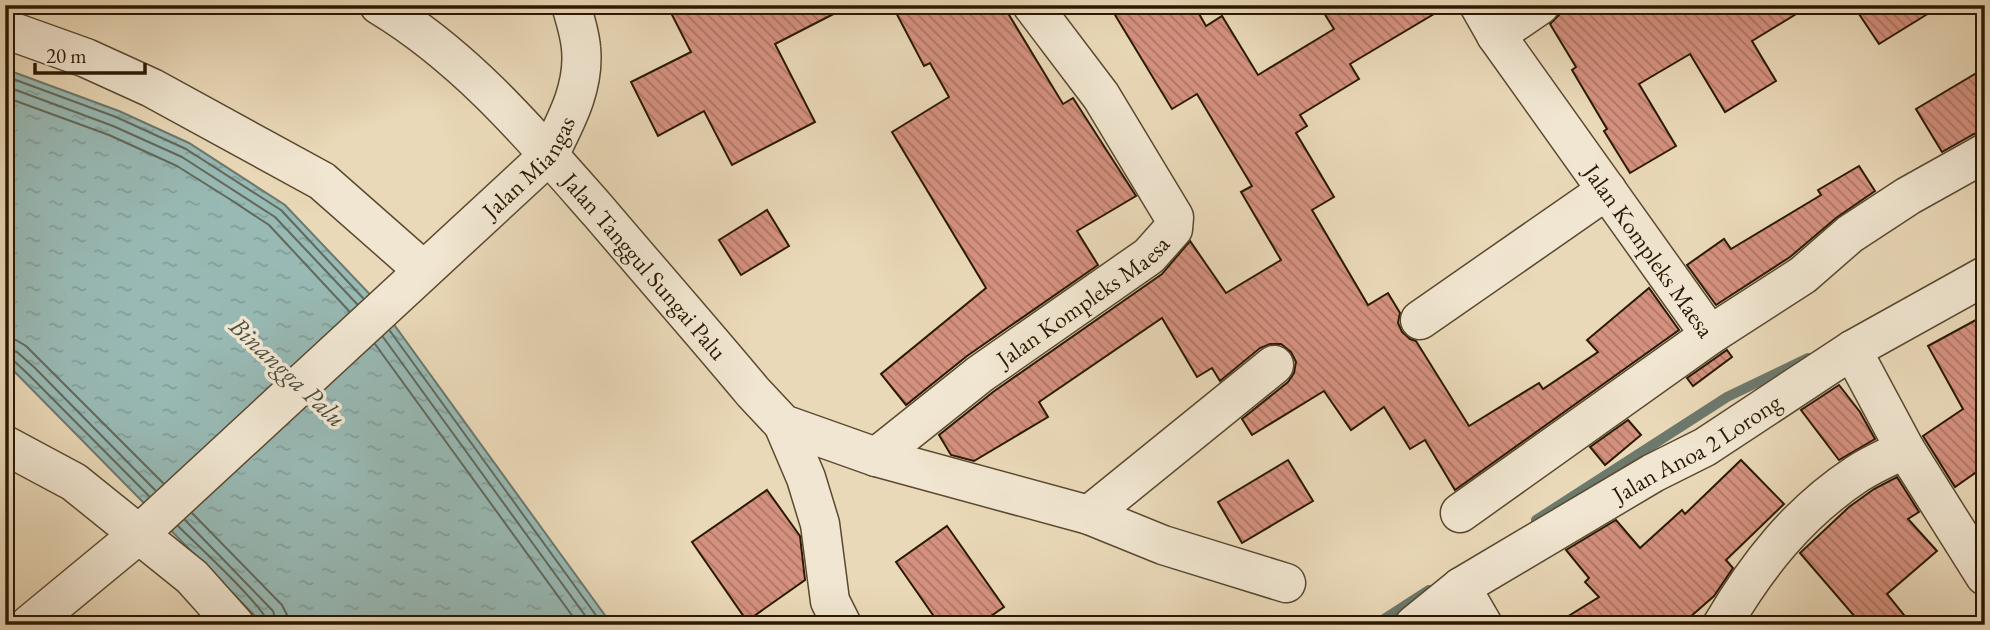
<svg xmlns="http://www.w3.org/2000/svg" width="1990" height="630" viewBox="0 0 1990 630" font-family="'EB Garamond',serif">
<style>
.water{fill:url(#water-ripples);stroke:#6c796d;stroke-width:2}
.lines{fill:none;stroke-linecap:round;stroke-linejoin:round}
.shore{stroke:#61695c;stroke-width:2}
.stream{stroke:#6c796d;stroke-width:10}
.building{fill:url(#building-back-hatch);stroke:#2a1903;stroke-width:2}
.minor-casing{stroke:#5a4930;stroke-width:41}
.minor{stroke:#f1e6d1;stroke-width:38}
.labels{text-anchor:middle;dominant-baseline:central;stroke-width:7;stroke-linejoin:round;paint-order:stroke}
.street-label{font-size:24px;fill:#2a1903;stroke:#f1e6d1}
.water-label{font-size:26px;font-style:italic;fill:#505141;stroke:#f1e6d1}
</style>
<defs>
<pattern id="water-ripples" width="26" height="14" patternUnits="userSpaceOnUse" patternTransform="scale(1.75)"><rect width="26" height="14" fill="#98b9b4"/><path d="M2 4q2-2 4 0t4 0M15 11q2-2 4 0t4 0" fill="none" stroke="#839e99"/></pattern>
<pattern id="building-back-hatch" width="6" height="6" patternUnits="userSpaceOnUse" patternTransform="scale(1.75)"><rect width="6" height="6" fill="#d5917f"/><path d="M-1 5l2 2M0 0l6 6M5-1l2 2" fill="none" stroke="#ad7666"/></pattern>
</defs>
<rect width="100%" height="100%" fill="#ead9b8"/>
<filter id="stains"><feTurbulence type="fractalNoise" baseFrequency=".00286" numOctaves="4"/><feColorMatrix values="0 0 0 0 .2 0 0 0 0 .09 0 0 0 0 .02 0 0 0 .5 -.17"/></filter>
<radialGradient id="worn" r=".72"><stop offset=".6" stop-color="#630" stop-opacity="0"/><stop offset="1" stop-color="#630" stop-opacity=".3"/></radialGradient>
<path class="water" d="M5 69 119 111 189 143 285 205 379 304 612 625H264L5 362Z"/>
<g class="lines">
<g class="shore">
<path d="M5 76 116 117 186 149 281 210 363 298"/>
<path d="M5 86 113 126 182 157 275 217 357 304"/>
<path d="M5 97 109 135 177 166 228 198 269 225 349 311"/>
<path d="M390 331 603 625"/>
<path d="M383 337 592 625"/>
<path d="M5 338 16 340 26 346 163 483"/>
<path d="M375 344 579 625"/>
<path d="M5 349 17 352 35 368 155 490"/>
<path d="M5 358 12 359 29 375 149 496"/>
<path d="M192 513 282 605 287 615 288 625"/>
<path d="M185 520 273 611 277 625"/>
<path d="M178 526C194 542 267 609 269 625"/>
</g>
<g class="stream">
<path d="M1536 520 1727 397 1808 358"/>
<path d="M1375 625 1429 590"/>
</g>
</g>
<g class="building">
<path d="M667 5H851L775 44 815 122 732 165 704 111 658 136 631 82 691 52Z"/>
<path d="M892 5H1003L1063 104 1073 98 1136 196 1077 231 1098 265 967 356 906 405 881 374 986 288 892 132 949 97 930 63 924 66Z"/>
<path d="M1109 5H1194L1206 26 1222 16 1258 75 1334 29 1319 5H1449L1350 64 1359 79 1300 115 1307 126 1296 133 1334 197 1312 210 1368 305 1388 293 1400 313 1398 323 1402 332 1410 339 1416 341 1469 426 1539 383 1543 389 1598 352 1587 340 1649 288 1679 330 1455 490 1425 440 1410 449 1384 407 1351 430 1324 391 1252 435 1242 419 1288 382 1294 373 1296 362 1291 352 1281 344H1270L1260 348 1220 381 1212 368 1197 377 1162 318 1039 402 1048 417 974 461 951 455 939 435 993 392 1162 274 1190 241 1226 293 1281 260 1241 192 1252 186 1197 94 1172 109Z"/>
<path d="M1562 5H1811L1752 41 1776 81 1725 112 1690 54 1639 84 1676 146 1630 173 1604 131 1607 129 1572 70 1576 67 1550 24 1559 15Z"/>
<path d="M1853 5H1942L1879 44Z"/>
<path d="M1985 68V131L1974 134 1942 152 1916 109Z"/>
<path d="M1859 166 1875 191 1836 218 1790 257 1716 305 1687 265 1724 239 1731 249 1821 195 1818 190Z"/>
<path d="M767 210 789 246 741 275 719 240Z"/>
<path d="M1985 315V466L1955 487 1923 436 1963 409 1928 346Z"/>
<path d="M1727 350 1732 357 1693 386 1687 378Z"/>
<path d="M1839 385 1860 412 1875 439 1839 460 1801 410Z"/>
<path d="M1628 420 1641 435 1605 465 1590 447Z"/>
<path d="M1288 460 1313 501 1242 543 1218 502Z"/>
<path d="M1741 460 1784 504 1726 560 1733 568 1714 596 1681 625H1554L1599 597 1585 582 1589 578 1566 550 1616 520 1640 548 1682 510 1685 514Z"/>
<path d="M1897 477 1919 512 1908 519 1937 551 1887 594 1912 625H1862L1800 553 1849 507 1874 489Z"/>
<path d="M767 490 800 536 805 580 747 621 692 542Z"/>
<path d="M947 526 1004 607 978 625H940L896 562Z"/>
</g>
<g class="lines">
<g class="minor-casing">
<g id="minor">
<path id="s1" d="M379 5C467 58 533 137 600 213 651 273 703 332 753 392L783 424 876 457 1089 515 1163 545 1286 583"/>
<path id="s2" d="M1479 5 1496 35 1710 335 1803 275 1850 234 1908 196 1985 153"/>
<path d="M5 29 86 58 152 88 322 181 423 270"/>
<path d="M1496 35 1540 5"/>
<path d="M1420 320 1607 190"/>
<path d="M1852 350 1905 449 1985 576"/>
<path d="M783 424 806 478 820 524 830 601 842 625"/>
<path d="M5 445 74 482 192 577 235 625"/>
<path id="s3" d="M876 457 980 374 1149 256 1173 229 1174 217 1101 96 1032 5"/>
<path d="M1460 513 1710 335"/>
<path d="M1089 515 1274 365"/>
<path d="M1461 587 1483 625"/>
<path id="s4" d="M29 625 138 535 549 155C566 121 585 87 581 48 580 34 575 19 571 5"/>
<path id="s5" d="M1414 625 1461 587 1653 473 1705 447 1852 350 1985 276"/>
<path d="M1722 625C1757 565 1798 513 1857 474 1872 464 1889 457 1905 449"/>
</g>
</g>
<use href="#minor" class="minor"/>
</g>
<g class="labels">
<g class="street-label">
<text stroke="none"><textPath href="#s4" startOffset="679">Jalan Miangas</textPath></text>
<text stroke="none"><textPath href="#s2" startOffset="299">Jalan Kompleks Maesa</textPath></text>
<text stroke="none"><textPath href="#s1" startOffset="374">Jalan Tanggul Sungai Palu</textPath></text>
<text stroke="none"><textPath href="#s3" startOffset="259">Jalan Kompleks Maesa</textPath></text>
<text stroke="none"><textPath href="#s5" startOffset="334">Jalan Anoa 2 Lorong</textPath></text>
</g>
<g class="water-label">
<text transform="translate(288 372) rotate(43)">Binangga Palu</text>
</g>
</g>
<rect width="1990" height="630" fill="none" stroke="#ead9b8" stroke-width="28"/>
<rect x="7" y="7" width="1976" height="616" fill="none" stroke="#2a1903" stroke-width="3.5"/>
<rect x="14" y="14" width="1962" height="602" fill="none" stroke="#2a1903" stroke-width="2"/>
<path d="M35 63v10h110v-10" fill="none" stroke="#2a1903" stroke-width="3.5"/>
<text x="46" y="63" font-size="21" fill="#2a1903" stroke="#f1e6d1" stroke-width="5" paint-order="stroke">20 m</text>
<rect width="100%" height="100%" filter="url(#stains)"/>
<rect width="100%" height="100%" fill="url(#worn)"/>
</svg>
